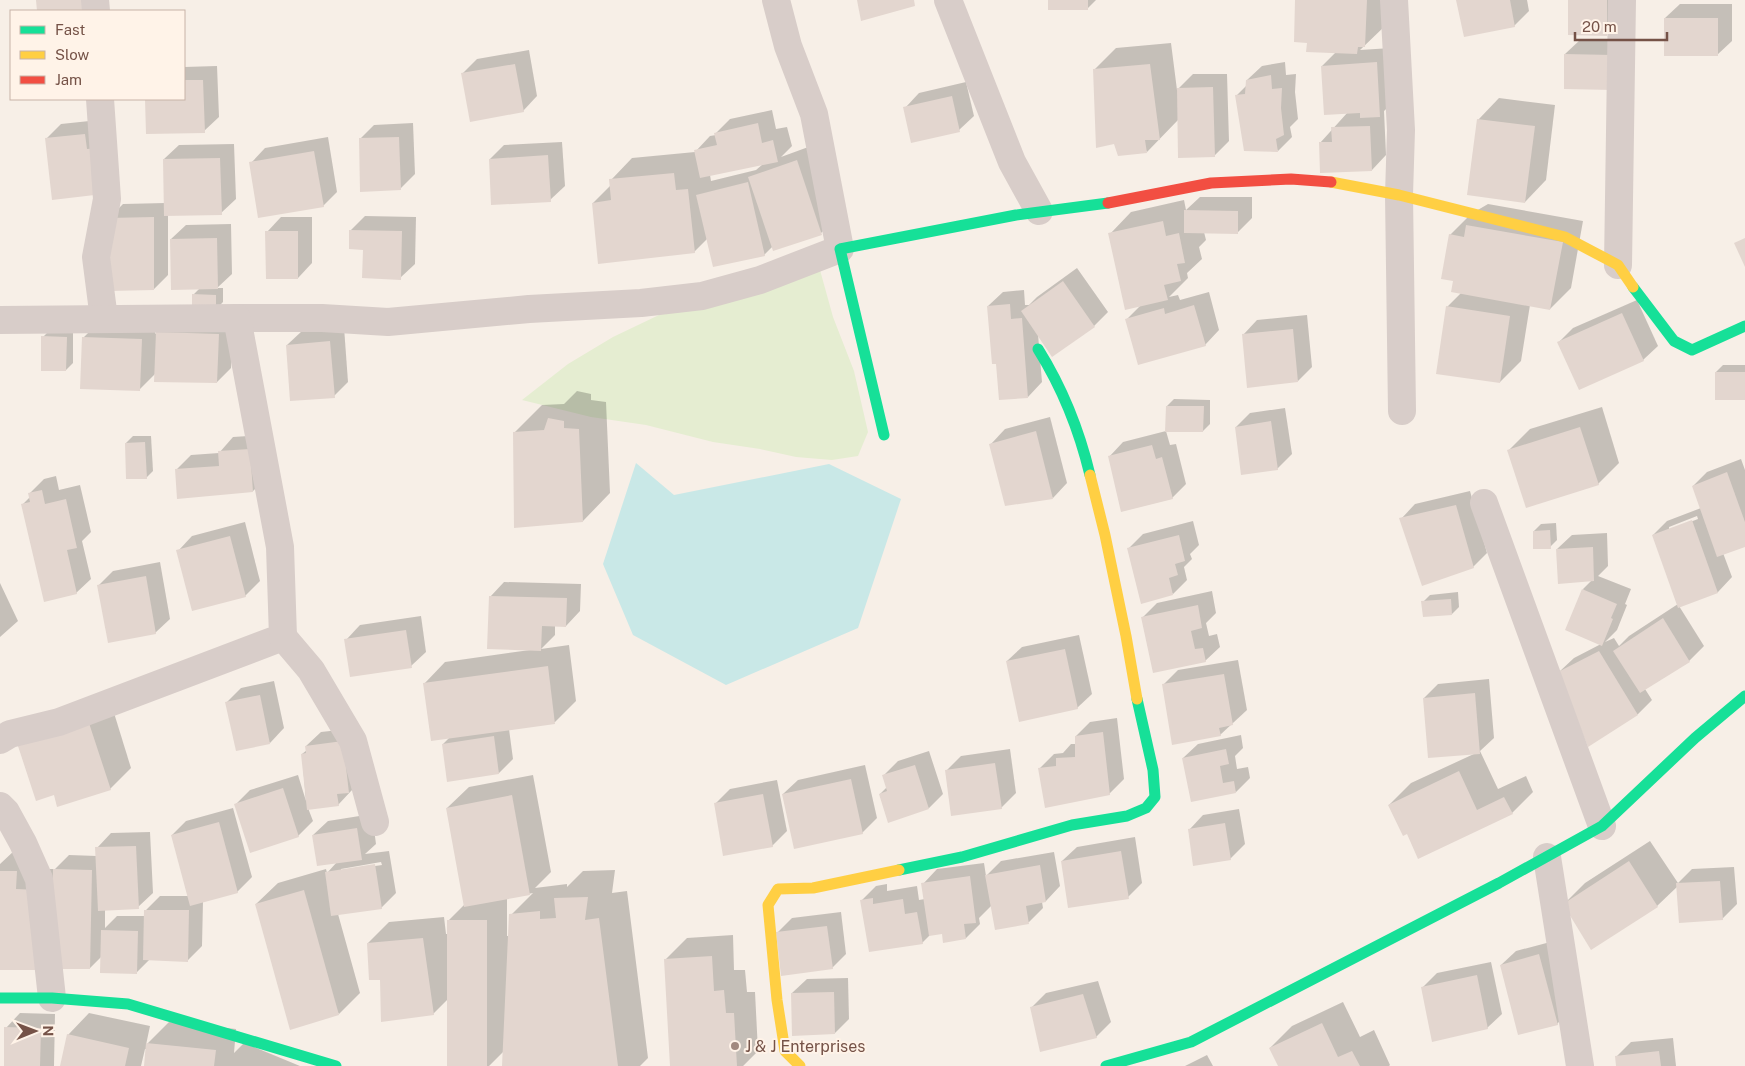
<svg xmlns="http://www.w3.org/2000/svg" width="1745" height="1066" viewBox="0 0 1745 1066" font-family="'Public Sans',sans-serif">
<style>
.green{fill:#e5edd1}
.water{fill:#c9e8e7}
.shadow{fill:#0003;fill-rule:evenodd}
.building{fill:#e3d6cf}
.lines{fill:none;stroke-linecap:round;stroke-linejoin:round}
.street{stroke:#d8cdc9;stroke-width:28}
.fast{stroke:#16e098;stroke-width:11}
.slow{stroke:#ffcf43;stroke-width:11}
.jam{stroke:#f24e42;stroke-width:11}
.poi-dot{fill:#a2897f;stroke:#fff3e8;stroke-width:2}
.labels{text-anchor:middle;dominant-baseline:central;stroke-width:4;stroke-linejoin:round;paint-order:stroke}
.poi-label{font-size:16px;fill:#755247;stroke:#fff3e8;text-anchor:start}
</style>
<rect width="100%" height="100%" fill="#f7efe7"/>
<path class="green" d="M820 270 833 317 854 371 868 432 858 456 832 460 796 457 760 449 713 442 646 425 591 417 522 400 568 364 613 337 659 315 701 300Z"/>
<path class="water" d="M636 463 674 495 829 464 901 499 858 628 726 685 633 635 603 564Z"/>
<g class="shadow">
<path d="M1049 0H1096L1087 9Z"/>
<path d="M1297 0H1387L1386 25 1360 50 1391 48 1394 101 1384 111 1386 155 1372 170 1320 143 1348 112 1322 66 1336 52 1308 41Z"/>
<path d="M1457 0H1527L1529 11 1514 26Z"/>
<path d="M1569 0H1621V20L1606 35Z"/>
<path d="M1680 4H1732V41L1717 55 1665 18Z"/>
<path d="M1580 40 1627 41 1612 88 1565 54Z"/>
<path d="M1171 43 1177 90 1193 74H1227L1229 141 1214 156 1179 119 1147 152 1094 70 1116 48Z"/>
<path d="M529 50 537 96 523 111 462 74 477 59Z"/>
<path d="M1285 62 1286 75 1296 74 1295 92 1298 119 1290 127 1292 137 1278 151 1237 95 1247 85V80L1262 66Z"/>
<path d="M217 66 219 117 204 131 147 133 146 99H184V67Z"/>
<path d="M966 82 974 116 959 130 905 108 919 93Z"/>
<path d="M1499 98 1555 105 1546 180 1525 202 1478 120Z"/>
<path d="M772 110 776 129 787 127 792 146 781 157 811 146 836 219 821 233 773 246 764 255 707 239 694 252 593 203 611 185V180L632 158 695 152 710 136 716 135V133L730 119ZM763 164 756 170 711 181 710 175Z"/>
<path d="M99 120 101 135 53 198 46 139 61 124Z"/>
<path d="M413 123 415 174 400 189 360 139 374 125Z"/>
<path d="M328 137 337 192 323 206 251 163 265 148Z"/>
<path d="M562 142 565 186 550 200 490 159 504 145Z"/>
<path d="M234 144 236 199 221 213 168 214V275L154 289 109 218 123 204 165 203 164 159 179 145Z"/>
<path d="M1200 197H1252V218L1237 233 1204 232 1206 240 1199 247 1202 259 1187 273 1188 278 1169 297 1178 295 1180 300 1209 292 1219 330 1205 345 1126 320 1141 305 1110 234 1131 212 1184 200 1186 210Z"/>
<path d="M1488 204 1583 221 1571 288 1550 309 1530 305 1521 361 1500 382 1447 307 1461 293 1455 280 1450 235 1471 214Z"/>
<path d="M365 216 416 217 415 264 400 278 364 248 351 230Z"/>
<path d="M281 217H312V263L298 278 267 232Z"/>
<path d="M231 224 232 274 217 288H223V302L216 309 193 295 200 288 171 239 186 225Z"/>
<path d="M1077 268 1108 312 1094 326 1038 334 1042 382 1028 397 997 362 988 306 1003 292 1024 290 1025 305H1029L1037 297Z"/>
<path d="M1637 300 1658 346 1643 360 1559 342 1573 328Z"/>
<path d="M1307 315 1312 367 1298 381 1243 335 1257 320Z"/>
<path d="M171 318 233 320 231 368 217 382 156 373 139 390 83 338 97 324 155 325V334Z"/>
<path d="M344 327 348 382 334 396 287 345 302 331Z"/>
<path d="M50 330H73V363L66 370 43 337Z"/>
<path d="M1723 365H1745V399L1716 372Z"/>
<path d="M577 391 591 394V400L606 402 610 493 583 521 514 433 542 405 564 404Z"/>
<path d="M1174 399 1210 400V424L1203 431 1167 406Z"/>
<path d="M1602 407 1619 463 1598 484 1509 450 1530 429Z"/>
<path d="M1285 408 1292 454 1277 469 1236 427 1250 413Z"/>
<path d="M1050 417 1067 483 1053 498 991 444 1005 429Z"/>
<path d="M1166 431 1170 445 1176 444 1186 484 1172 498 1109 457 1123 442Z"/>
<path d="M264 435 267 477 253 491 176 470 191 455 219 453 233 437Z"/>
<path d="M133 436H151L153 471 146 478 126 443Z"/>
<path d="M1741 459 1745 470V545L1723 553 1732 577 1718 592 1679 606 1704 646 1689 661 1645 689 1652 700 1638 714 1589 745 1559 672 1574 658 1601 644 1583 589 1592 580 1557 549 1572 535 1607 533 1608 566 1598 576 1631 589 1625 604 1627 605 1617 630 1605 642 1614 638 1619 646 1629 636 1678 604 1653 535 1667 521 1701 508 1693 486 1707 472ZM1697 516 1698 519 1669 530V527Z"/>
<path d="M56 476 59 490 80 485 91 532 82 541 91 579 76 593 23 504 30 497 29 494 44 479Z"/>
<path d="M1470 491 1487 553 1473 567 1401 519 1415 504Z"/>
<path d="M1193 521 1199 545 1190 554 1192 559 1184 567 1187 580 1173 594 1128 549 1143 534Z"/>
<path d="M245 522 260 581 245 596 178 551 192 536Z"/>
<path d="M1556 523 1557 540 1550 547 1534 531 1541 524Z"/>
<path d="M160 562 170 619 155 633 99 585 113 571Z"/>
<path d="M504 582 581 584 580 611 566 626 555 625V635L541 649 569 645 576 701 555 722 509 729 513 759 499 773 443 744 450 737 424 684 445 662 530 650 490 597Z"/>
<path d="M0 583 18 621 0 637Z"/>
<path d="M1212 591 1216 613 1206 623 1209 636 1217 634 1220 647 1205 661 1143 617 1157 603Z"/>
<path d="M1458 592 1459 607 1452 614 1423 602 1430 595Z"/>
<path d="M421 616 426 652 411 666 346 640 360 625Z"/>
<path d="M1079 635 1092 694 1077 708 1007 661 1022 647Z"/>
<path d="M1238 660 1247 710 1220 735 1163 685 1178 670Z"/>
<path d="M1489 679 1494 738 1480 751 1498 789 1526 776 1533 792 1512 813 1408 833 1389 805 1411 783 1476 753 1424 698 1438 684Z"/>
<path d="M274 681 284 728 270 743 227 702 241 688Z"/>
<path d="M110 700 131 768 110 789 54 793 19 743Z"/>
<path d="M1117 718 1124 779 1109 794 1040 768 1054 754 1063 753 1071 744H1076V736L1090 722Z"/>
<path d="M357 728 352 790 338 805 308 808 313 821 298 836 235 805 250 790 298 775 306 801 302 754 307 750 306 746 321 732Z"/>
<path d="M1241 735 1243 748 1235 756 1237 769 1248 767 1250 778 1236 792 1183 758 1198 744Z"/>
<path d="M1010 749 1016 793 1001 808 946 771 961 756Z"/>
<path d="M929 751 943 794 929 808 880 794 887 787 884 775 898 761Z"/>
<path d="M865 765 877 818 862 833 783 794 798 780Z"/>
<path d="M533 775 551 872 535 888 567 884V887L583 871 615 870 612 893 627 891 648 1058 640 1066H503L504 1051 489 1066H448V999L433 1014 381 978 368 943 389 922 444 917 446 934H448V921L465 904 447 808 469 787ZM533 893 511 915 510 936H507V898Z"/>
<path d="M777 780 787 831 772 846 715 804 730 789Z"/>
<path d="M233 808 252 877 237 892 203 901 202 946 188 960 150 959 136 973 102 956 90 968 0 969V864L15 850 37 869H55L69 855 97 856V848L111 833 150 832 153 893 138 907 105 909V928L117 916H145L146 910 160 896H188L172 835 186 821Z"/>
<path d="M1239 809 1245 844 1230 859 1189 830 1203 815Z"/>
<path d="M372 814 376 844 365 854 389 851 396 893 381 908 338 914 360 993 339 1014 256 904 278 883 326 869 327 873 337 862 313 835 328 821ZM381 862 382 865 341 871V869Z"/>
<path d="M1135 837 1142 883 1128 897 1062 861 1077 847Z"/>
<path d="M1650 841 1678 883 1692 869 1734 867 1737 904 1722 919 1678 886 1657 906 1564 904 1585 883Z"/>
<path d="M1054 852 1060 886 1046 901 1042 902 1043 908 1029 922 996 928 992 905 979 918 980 924 966 938 943 933 930 935 922 943 862 900 876 886 887 884V891L917 886 919 900 925 899 923 884 937 869 984 863 986 876 1001 861Z"/>
<path d="M841 912 846 954 832 968 777 933 792 918Z"/>
<path d="M733 935 734 970H745L747 992H755L758 1051 743 1066H671L666 959 687 938Z"/>
<path d="M1554 941 1571 1009 1557 1024 1501 965 1516 951Z"/>
<path d="M1491 962 1502 1014 1487 1028 1422 988 1437 973Z"/>
<path d="M848 978 849 1019 835 1033 792 993 807 979Z"/>
<path d="M1098 981 1111 1022 1096 1037 1031 1008 1046 993Z"/>
<path d="M1343 1002 1360 1037 1374 1030 1390 1065 1389 1066H1279L1270 1048 1292 1026Z"/>
<path d="M20 1013 55 1014 54 1066H5L6 1028Z"/>
<path d="M89 1013 150 1026 146 1045 169 1022 236 1029 234 1053 244 1043 300 1066H145L147 1049H145L141 1066H61L68 1035Z"/>
<path d="M1673 1038 1676 1066H1617L1616 1057 1631 1042Z"/>
<path d="M1207 1055 1213 1066H1185Z"/>
</g>
<g class="building">
<path d="M36 0H88L89 11H37Z"/>
<path d="M857 0H914L915 6 861 21Z"/>
<rect x="1048" y="0" width="40" height="10"/>
<path d="M1295 0H1367L1365 47H1358L1357 54 1306 52 1307 43 1294 42Z"/>
<path d="M1456 0H1510L1515 27 1464 37Z"/>
<path d="M1568 0H1607V36L1568 35Z"/>
<rect x="1664" y="18" width="54" height="38"/>
<path d="M1564 54 1613 55V90L1564 89Z"/>
<path d="M1377 62 1380 117 1360 118V113L1324 115 1321 66Z"/>
<path d="M515 64 524 112 470 122 461 73Z"/>
<path d="M1150 64 1160 140H1145L1147 153 1118 156 1114 144 1096 148 1093 69Z"/>
<path d="M1271 75 1272 89 1282 88 1281 108 1284 135 1276 139 1278 152 1244 151 1235 95 1245 94 1246 80Z"/>
<path d="M184 80H203L205 133 146 134 145 99H184Z"/>
<path d="M1213 87 1215 157 1178 158 1177 88Z"/>
<path d="M952 96 960 132 911 143 903 107Z"/>
<path d="M1477 119 1535 126 1525 203 1467 195Z"/>
<path d="M758 123 762 143 773 140 778 162 700 178 694 150 717 145 714 133Z"/>
<path d="M1370 126 1372 171 1320 173 1319 142H1332L1331 127Z"/>
<path d="M85 134 87 149 97 148 103 194 52 200 45 138Z"/>
<path d="M399 137 401 190 360 192 359 138Z"/>
<path d="M314 151 324 207 258 218 249 162Z"/>
<path d="M548 155 551 202 491 205 489 159Z"/>
<path d="M220 158 222 215 164 216 163 159Z"/>
<path d="M797 160 822 235 773 251 748 177Z"/>
<path d="M674 173 676 190 688 189 695 253 598 264 592 203 611 200 609 179Z"/>
<path d="M748 182 765 256 713 267 696 195Z"/>
<path d="M1184 210 1238 211V234L1184 233Z"/>
<path d="M154 217V290L109 291 108 218Z"/>
<path d="M1163 221 1166 236 1179 233 1185 263 1177 264 1181 281 1164 285 1168 300 1125 310 1108 233Z"/>
<path d="M1466 225 1563 242 1550 310 1451 292 1453 281 1441 279 1449 234 1464 237Z"/>
<path d="M349 230 402 231 401 280 362 278 363 250 349 249Z"/>
<path d="M265 231H298V279H266Z"/>
<path d="M217 238 218 289 171 290 170 239Z"/>
<path d="M1745 238V267L1734 243Z"/>
<path d="M1063 281 1095 327 1052 357 1021 311Z"/>
<path d="M192 294 216 295V310H192Z"/>
<path d="M1010 304 1011 319 1022 318 1028 398 999 400 996 364H992L987 306Z"/>
<path d="M1194 305 1206 346 1138 365 1125 319 1164 308 1165 314Z"/>
<path d="M1446 306 1510 316 1500 383 1436 374Z"/>
<path d="M1622 313 1644 361 1579 390 1557 342Z"/>
<path d="M1293 329 1298 382 1247 388 1242 334Z"/>
<path d="M156 332 219 334 217 383 154 382Z"/>
<path d="M41 336 67 337 66 371H41Z"/>
<path d="M82 337 142 339 140 391 80 389Z"/>
<path d="M330 341 335 398 290 401 286 345Z"/>
<rect x="1715" y="372" width="30" height="28"/>
<path d="M1166 406H1204L1203 432H1165Z"/>
<path d="M548 418 564 421V428L579 429 583 522 514 528 513 432 544 430Z"/>
<path d="M1271 421 1278 470 1241 475 1235 427Z"/>
<path d="M1580 427 1599 485 1526 508 1507 450Z"/>
<path d="M1036 431 1053 499 1005 506 989 444Z"/>
<path d="M145 442 147 479H126L125 443Z"/>
<path d="M1152 445 1156 459 1162 457 1173 499 1121 512 1108 456Z"/>
<path d="M250 449 253 492 177 499 175 469 219 466 218 451Z"/>
<path d="M1727 472 1745 522V547L1717 557 1692 486Z"/>
<path d="M42 490 45 504 66 499 77 548 67 550 77 594 44 602 21 504 30 502 28 493Z"/>
<path d="M1456 505 1474 568 1422 586 1399 518Z"/>
<path d="M1692 520 1718 593 1678 608 1652 535Z"/>
<path d="M1550 530 1551 549H1533V531Z"/>
<path d="M1179 535 1185 561 1175 564 1178 575 1169 578 1173 595 1141 604 1127 548Z"/>
<path d="M230 536 246 597 192 611 176 550Z"/>
<path d="M1593 547 1594 581 1558 584 1556 549Z"/>
<path d="M146 576 156 634 108 643 97 585Z"/>
<path d="M1582 589 1617 604 1611 618 1613 619 1602 646 1565 630Z"/>
<path d="M489 596 567 598 566 627 542 626 541 651 487 649Z"/>
<path d="M1451 599 1452 615 1423 617 1421 601Z"/>
<path d="M1198 605 1202 628 1191 631 1195 649 1203 648 1206 662 1153 673 1141 617Z"/>
<path d="M1663 618 1690 662 1640 693 1613 651Z"/>
<path d="M406 630 412 668 350 677 344 639Z"/>
<path d="M1065 649 1078 709 1019 722 1006 661Z"/>
<path d="M1599 651 1638 715 1588 747 1558 672Z"/>
<path d="M548 666 555 724 431 741 423 683Z"/>
<path d="M1224 674 1233 725 1219 728 1221 736 1172 745 1162 684Z"/>
<path d="M1475 693 1480 754 1428 758 1423 698Z"/>
<path d="M260 695 270 744 236 751 225 702Z"/>
<path d="M88 720 111 790 57 807 54 795 36 801 17 743Z"/>
<path d="M1103 732 1110 795 1045 808 1038 768 1056 766V758L1075 757V736Z"/>
<path d="M494 736 499 774 447 782 442 744Z"/>
<path d="M343 741 349 793 337 794 339 806 307 810 301 754 306 753 305 746Z"/>
<path d="M1226 749 1229 764 1220 766 1223 783 1234 781 1236 793 1191 802 1182 758Z"/>
<path d="M995 763 1002 809 951 816 945 770Z"/>
<path d="M915 765 929 809 888 823 879 794 887 791 882 775Z"/>
<path d="M1459 771 1477 810 1504 797 1513 814 1418 859 1407 834 1403 836 1388 805Z"/>
<path d="M851 779 863 834 794 849 782 794Z"/>
<path d="M283 788 299 837 250 853 234 804Z"/>
<path d="M763 794 773 847 723 856 714 803Z"/>
<path d="M512 795 530 895 464 907 446 808Z"/>
<path d="M219 822 238 893 190 906 171 835Z"/>
<path d="M1225 823 1231 860 1193 866 1188 829Z"/>
<path d="M357 828 362 860 317 866 312 835Z"/>
<path d="M136 846 139 909 98 911 95 847Z"/>
<path d="M1121 851 1129 899 1068 908 1061 861Z"/>
<path d="M1629 861 1658 907 1591 950 1563 904Z"/>
<path d="M375 864 382 909 331 916 325 872Z"/>
<path d="M1040 865 1046 902 1026 906 1029 924 995 930 985 875Z"/>
<path d="M53 869 92 870 90 969H52Z"/>
<path d="M0 871H17L16 889 39 890 40 970H0Z"/>
<path d="M970 876 976 923 964 924 966 939 943 943 942 934 929 936 921 883Z"/>
<path d="M1720 881 1723 920 1679 923 1676 883Z"/>
<path d="M304 890 339 1015 290 1030 255 904Z"/>
<path d="M588 897 585 920 599 918 618 1066H502L509 914 540 911V919L556 918 554 898Z"/>
<path d="M873 898V904L903 899 905 914 917 912 923 944 869 952 860 900Z"/>
<path d="M144 910H189L188 962 143 960Z"/>
<rect x="447" y="920" width="40" height="146"/>
<path d="M827 926 833 969 781 976 776 932Z"/>
<path d="M101 930 138 931 137 974 100 973Z"/>
<path d="M423 938 434 1015 381 1022 380 980H369L367 943Z"/>
<path d="M1539 954 1558 1025 1518 1035 1500 965Z"/>
<path d="M712 956 714 991 724 990 726 1013H734L737 1066H670L664 959Z"/>
<path d="M1477 975 1488 1029 1432 1042 1421 987Z"/>
<path d="M834 992 835 1034 792 1036 791 993Z"/>
<path d="M1083 994 1097 1038 1040 1052 1030 1007Z"/>
<path d="M1322 1023 1338 1057 1352 1051 1360 1066H1278L1269 1048Z"/>
<path d="M4 1027 41 1028 40 1066H4Z"/>
<path d="M67 1034 129 1048 125 1066H60Z"/>
<path d="M146 1043 216 1050 214 1066H144Z"/>
<path d="M1659 1051 1661 1066H1616L1615 1056Z"/>
</g>
<g class="lines">
<g class="street">
<path d="M95 0 96 11"/>
<path d="M948 0 1012 162 1039 211"/>
<path d="M1394 0 1401 130 1399 195 1402 411"/>
<path d="M100 99 107 199 96 257 104 319"/>
<path d="M1618 265 1622 0"/>
<path d="M237 318H322L388 322 529 309 641 303 702 296 760 280 840 249 814 114 788 46 776 0"/>
<path d="M0 320 237 318 280 547 283 637 59 722 10 734 0 740"/>
<path d="M1484 503 1602 826"/>
<path d="M283 637 311 670 353 741 375 822"/>
<path d="M0 806 6 812 23 843 39 879 52 998"/>
<path d="M1547 857 1580 1066"/>
</g>
<g class="fast">
<path d="M1633 287 1674 341 1692 350 1745 326"/>
<path d="M1038 349C1063 389 1079 429 1090 475"/>
<path d="M884 435 840 249 1016 215 1108 203"/>
<path d="M899 870 962 857 1072 825 1127 816 1146 808 1155 797 1153 770 1137 699"/>
<path d="M0 998H52L128 1004 336 1066"/>
<path d="M1106 1066 1191 1042 1499 883 1602 826 1695 738 1745 696"/>
</g>
<g class="slow">
<path d="M1331 182 1399 195 1565 237 1618 265 1633 287"/>
<path d="M1090 475 1105 535 1126 636 1137 699"/>
<path d="M800 1066 785 1051 777 1000 768 905 778 889 813 888 899 870"/>
</g>
<path class="jam" d="M1108 203 1211 183 1291 179 1331 182"/>
</g>
<circle class="poi-dot" cx="735" cy="1046" r="5"/>
<g class="labels">
<g class="poi-label">
<text x="745" y="1046">J &amp; J Enterprises</text>
</g>
</g>
<rect x="10" y="10" width="175" height="90" fill="#fff3e8" stroke="#c8b3a8"/>
<rect x="20" y="26" width="25" height="8" fill="#16e098" stroke="#c8b3a8"/>
<text x="55" y="35" font-size="15" fill="#755247">Fast</text>
<rect x="20" y="51" width="25" height="8" fill="#ffcf43" stroke="#c8b3a8"/>
<text x="55" y="60" font-size="15" fill="#755247">Slow</text>
<rect x="20" y="76" width="25" height="8" fill="#f24e42" stroke="#c8b3a8"/>
<text x="55" y="85" font-size="15" fill="#755247">Jam</text>
<g transform="translate(35 1031) rotate(89)" stroke="#fff3e8" stroke-width="4" paint-order="stroke">
<path d="M0-4L9 19L0 12L-9 19Z" fill="#755247"/>
<text y="-8" font-size="14" font-weight="bold" text-anchor="middle" fill="#755247">N</text>
</g>
<path d="M1575 32v8h92v-8" fill="none" stroke="#755247" stroke-width="2.5"/>
<text x="1582" y="32" font-size="15" fill="#755247" stroke="#fff3e8" stroke-width="4" paint-order="stroke">20 m</text>
</svg>
